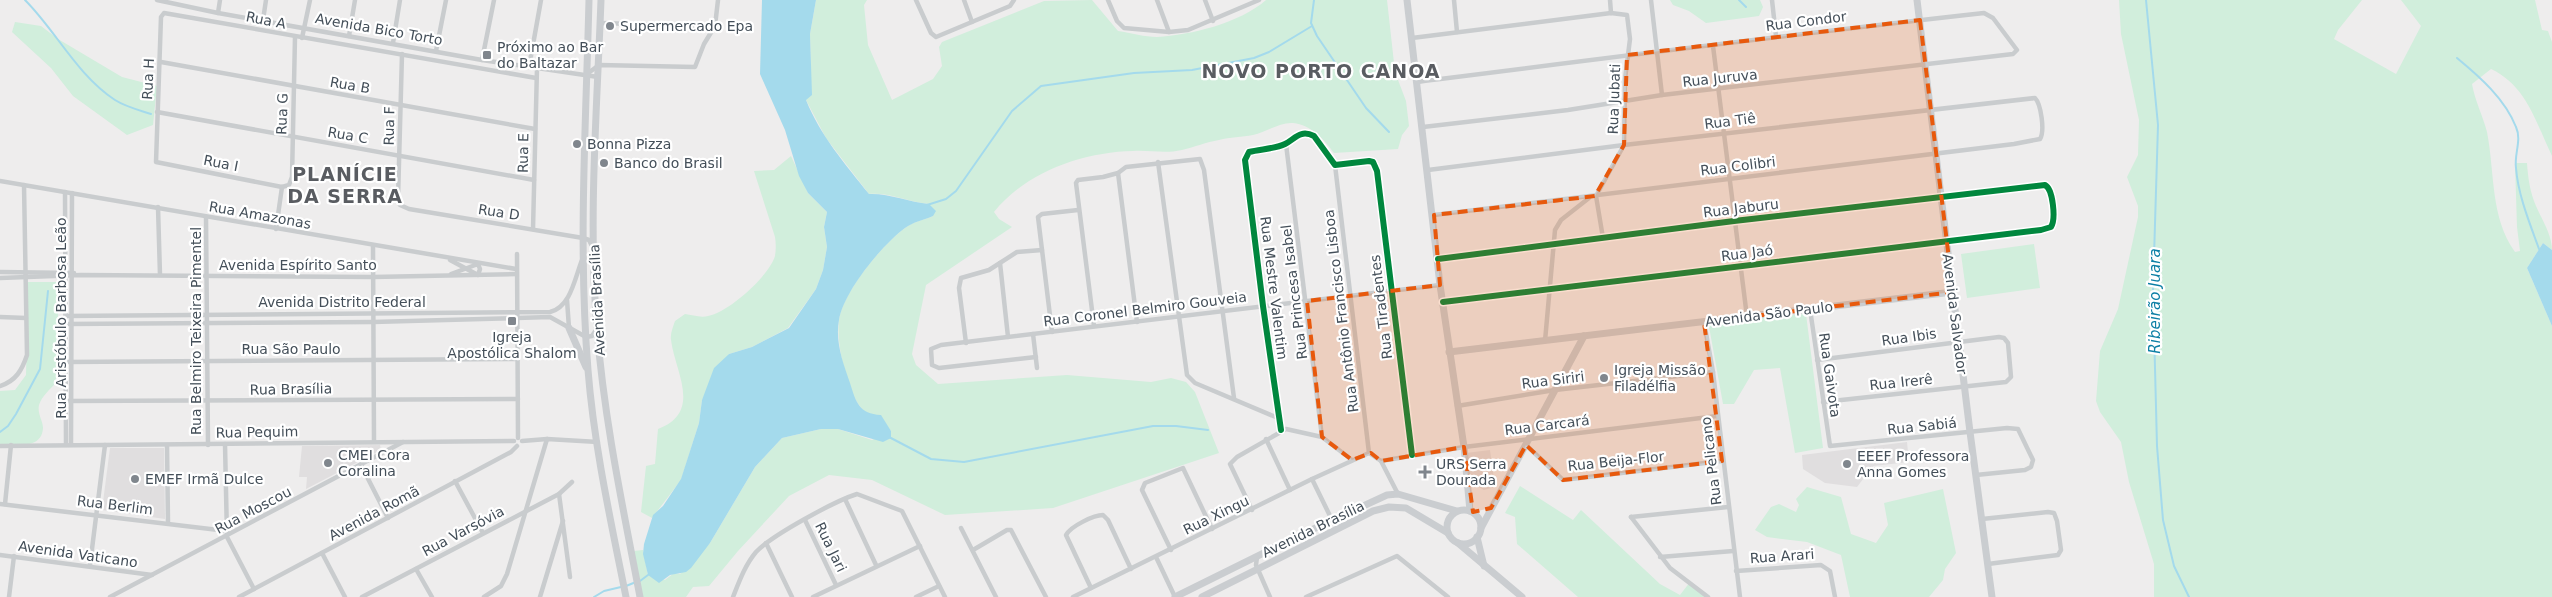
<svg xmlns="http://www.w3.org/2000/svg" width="2552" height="597" viewBox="0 0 2552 597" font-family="'DejaVu Sans',sans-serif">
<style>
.education{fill:#e0dedf}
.green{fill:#d1eedc}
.water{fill:#a4daec}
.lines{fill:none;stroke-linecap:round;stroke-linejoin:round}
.stream{stroke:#a4daec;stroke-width:2}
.street{stroke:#c9ccce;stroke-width:4.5}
.secondary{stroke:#cacdd0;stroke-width:7}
.cycleway-casing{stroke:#fff;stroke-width:9}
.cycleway{stroke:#00873e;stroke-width:6}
.marked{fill:#e8590c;fill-opacity:0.2;stroke:#e8590c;stroke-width:4;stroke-dasharray:10 6;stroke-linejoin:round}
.poi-dot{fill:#80868d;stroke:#fff;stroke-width:2}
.labels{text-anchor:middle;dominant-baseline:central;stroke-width:4.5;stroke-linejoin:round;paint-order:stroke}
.street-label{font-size:14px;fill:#444f59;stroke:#fff}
.poi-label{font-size:14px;fill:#444f59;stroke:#fff;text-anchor:start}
.water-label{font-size:15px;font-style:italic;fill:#0c7fa5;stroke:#fff}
.district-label{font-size:19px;font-weight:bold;letter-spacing:1px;fill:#595c61;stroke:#fff}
</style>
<rect width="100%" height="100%" fill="#eeeded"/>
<g class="education">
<path d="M1907 442 1909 462 1873 466 1857 487 1825 483 1803 469 1802 455Z"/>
<path d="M380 445 381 450 306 489 307 477H299L302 446Z"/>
<path d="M110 448H164L165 519 102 510Z"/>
<path d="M1490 450 1495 487 1484 490 1470 482 1466 453Z"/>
</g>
<g class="green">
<path d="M816 0H867L864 5 868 45 892 100 933 79 942 66 939 47 942 42 1044 1 1092 0 1118 31C1131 33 1145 37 1157 37 1191 35 1240 23 1266 0H1387L1395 72 1406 101 1409 126 1402 135 1398 149 1334 153C1324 139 1311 125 1293 123 1280 122 1266 132 1253 135 1242 137 1230 137 1219 140 1206 142 1195 147 1182 150 1165 154 1150 150 1133 151 1083 152 1026 172 994 212L999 219 1012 227 926 285 912 354 916 365 938 384 1067 375 1151 382 1171 378 1186 382 1195 392 1219 453 1053 508 945 515 872 480 829 475 789 496 738 551 709 586 693 587 686 597H643L634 551 643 550 648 575 665 580 674 573 680 574 710 543 755 467 782 438 821 429H838L872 440 891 431C883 419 866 417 859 405 846 385 836 344 839 320 843 292 882 245 905 228 912 222 924 220 933 216L929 204C909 202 888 192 869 194L826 138 806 100 811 72 810 34Z"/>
<path d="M1670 0H1760L1763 7 1759 16 1706 23 1689 11 1673 5Z"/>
<path d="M2119 0H2362L2338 30 2334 39 2396 74 2421 26 2401 0H2535L2542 30 2548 31 2552 42V156C2536 123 2527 86 2491 69L2472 84C2475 101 2483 116 2487 132 2495 173 2490 217 2515 252L2520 251 2517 227 2515 163H2527C2528 178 2530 192 2536 206 2542 220 2552 235 2552 250L2543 243 2527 268 2552 326V597H2154V564L2129 482 2121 442 2100 412 2096 401 2100 351 2118 309 2138 217V206L2127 177 2138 155 2139 120 2121 34Z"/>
<path d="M15 22 41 26 58 39 122 77 157 86 153 125 127 135 73 96 51 68 12 32Z"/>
<path d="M791 156 808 193 827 212 824 227 827 247 823 270 816 289 788 328 752 347 729 354 702 400 699 423 681 480 652 518 641 512 646 466 655 464 658 429C703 412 675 372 671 340 670 334 673 327 675 321L685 314C692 315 701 318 708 316 729 312 769 276 775 256 776 250 776 243 775 237L754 171 774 170Z"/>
<path d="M2034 244 2040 288 1967 298 1961 254Z"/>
<path d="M28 282H59L56 383C50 389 42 396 39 405 37 413 43 421 43 428 42 450 14 445 0 444V391L15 390 26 375Z"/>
<path d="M1806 314 1823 448 1795 453 1780 368 1754 370 1734 404H1723L1708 321Z"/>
<path d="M1520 486 1573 520 1581 510 1660 584 1680 595 1690 582 1707 597H1578L1517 544 1515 517 1505 513Z"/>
<path d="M1807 487 1841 497 1851 534 1876 543 1888 525 1884 503 1943 489 1956 553 1945 569 1943 580 1929 597H1850L1841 555 1807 542 1767 537 1755 530 1771 507 1779 504 1796 512 1799 505 1796 499Z"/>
</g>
<g class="water">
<path d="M762 0H816L810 34 812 95 806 100C820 135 845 164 869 194 888 193 909 202 929 204L936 211 933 216C924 220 913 222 905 228 882 245 844 291 839 320 835 342 843 363 850 383 856 402 859 414 881 415L891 431V438L883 442 838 429H821L782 438 755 467 710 543 691 568 686 572 670 575 659 583 648 575 643 554 644 544 653 515 663 506 681 479 699 423 702 400 714 368 729 354 752 347 789 328 816 289 823 270 827 247 824 227 827 212 808 193 799 176 785 130 760 74Z"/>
<path d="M2543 243 2552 250V326L2527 268Z"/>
</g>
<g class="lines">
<g class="stream">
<path d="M25 0C56 31 77 75 115 100 126 107 139 110 151 114"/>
<path d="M1314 0 1311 23 1317 36 1366 108 1389 132"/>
<path d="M1739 0 1746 7"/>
<path d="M2146 0 2158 125 2153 290 2157 446 2163 520 2174 566 2189 597"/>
<path d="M2457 58C2480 77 2505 99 2516 127 2522 140 2514 154 2516 168 2518 195 2530 224 2539 249"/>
<path d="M927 205 946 199 956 191 1012 111 1041 86 1134 73 1192 70 1254 58 1269 52 1312 26"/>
<path d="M0 432 8 426 16 414 40 369 48 291"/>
<path d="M889 437 931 459 964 462 1153 426H1176L1208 430"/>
<path d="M640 581 648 575"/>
<path d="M626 586 636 582"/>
<path d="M594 597 604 591 621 587"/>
</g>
<g class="street">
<path d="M157 0 218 13 482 60 598 77"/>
<path d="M916 0 931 33 936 37 1010 6 1014 0"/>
<path d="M964 0 972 22"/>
<path d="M1108 0 1117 21 1124 28 1169 32 1188 30 1259 0"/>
<path d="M1157 0 1169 32"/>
<path d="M1205 0 1213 21"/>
<path d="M1454 0 1457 32"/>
<path d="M1610 0 1611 13"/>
<path d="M1651 0 1662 95"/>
<path d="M1772 0 1776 36"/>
<path d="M218 13 220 0"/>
<path d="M263 20 266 0"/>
<path d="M600 23 702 26"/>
<path d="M349 36 355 0"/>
<path d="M302 38 310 0"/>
<path d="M1412 38 1611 13 1627 15 1630 39 1625 79 1624 145 1596 196 1603 238"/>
<path d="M393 43 400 0"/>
<path d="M1713 46 1747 317"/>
<path d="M436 51 446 0"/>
<path d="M402 54 398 199 400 205 409 209 583 238 589 240 592 246"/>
<path d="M482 60 494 0"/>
<path d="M161 62 535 129"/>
<path d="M529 67 541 0"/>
<path d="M587 74 599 65 695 67 704 44 715 26 718 0"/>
<path d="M1417 82C1606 58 1794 34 1984 13L1993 18 2017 50 2013 54 1662 95 1568 110 1423 127"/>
<path d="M157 112 534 180"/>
<path d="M1286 144 1322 437"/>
<path d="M1158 162 1187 375 1195 383 1278 418"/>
<path d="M1335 165 1369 453"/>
<path d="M1428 170 1624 145 2035 98C2041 104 2045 131 2040 139L2014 144 1434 215"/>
<path d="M1118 173 1137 322"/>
<path d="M0 181 516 269"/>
<path d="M282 187 156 162 161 17 164 13 536 78"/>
<path d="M282 187 289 185 292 177 295 37"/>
<path d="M65 192 66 444"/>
<path d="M158 207 160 275"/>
<path d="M206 217 208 445"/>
<path d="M276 229 282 187"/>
<path d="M533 229 537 68"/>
<path d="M373 246 374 441"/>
<path d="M517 254 518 438"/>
<path d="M1438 259 1734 221 2045 185C2053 189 2056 219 2051 227L2041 230 1443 302"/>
<path d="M450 260 478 275 480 269 478 264 451 274"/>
<path d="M1000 263 1008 337"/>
<path d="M0 272 74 273"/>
<path d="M0 278 81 275 373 277 516 274"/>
<path d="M567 300 569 328"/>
<path d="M1810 309 1830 446 2007 428 2018 429 2033 460 2031 467 2025 470 1976 475"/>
<path d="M65 316 550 312C571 307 575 277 582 260"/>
<path d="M0 317 26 318"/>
<path d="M1704 322 1713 372 1740 597"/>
<path d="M65 324 373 322 550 317 586 337 592 336 596 330"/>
<path d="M1094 326 1076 183 1078 180 1103 177 1118 173 1126 167 1200 159 1204 170 1234 398"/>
<path d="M1052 332 1038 217 1042 214 1078 210"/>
<path d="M1033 334 1037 368"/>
<path d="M1545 341 1555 230 1561 220 1589 198"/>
<path d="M966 343 959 288 961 278 989 270 1017 252 1042 250"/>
<path d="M1036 357 939 368 932 365 931 349 941 345 1440 285"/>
<path d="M1817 360 1999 337 2004 338 2008 343 2011 377 2006 382 1823 402"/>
<path d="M65 362 516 359"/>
<path d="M0 386C16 381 22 370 27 355L24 185"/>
<path d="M66 401 518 399"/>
<path d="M1457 406 1555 390 1713 372"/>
<path d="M1281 430 1263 306 1245 160 1249 152C1260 149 1275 149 1285 144 1295 139 1300 129 1314 136L1335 165 1369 161 1373 162 1377 171 1412 455"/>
<path d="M1266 439 1290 490"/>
<path d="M522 441 547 439 598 442"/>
<path d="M71 444 72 193"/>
<path d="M225 444 227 537 254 589"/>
<path d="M167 445 168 522"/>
<path d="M1526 445 1563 480 1722 461"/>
<path d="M0 446 514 441"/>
<path d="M1369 453 1381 461 1398 494"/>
<path d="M1381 461 1464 447 1717 416"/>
<path d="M361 465 388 518"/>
<path d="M1312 479 1332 520"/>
<path d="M455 481 483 533"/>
<path d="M559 494 570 577"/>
<path d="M845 499 876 565"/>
<path d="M0 504 227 531"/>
<path d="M5 504 11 445"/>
<path d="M1252 510 1230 464 1237 457 1286 429 1322 437 1352 460"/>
<path d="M1631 517 1670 568 1708 597"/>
<path d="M1631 517 1728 507"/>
<path d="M1982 519 2048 512 2054 513 2057 521 2061 550 2058 555 1988 564"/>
<path d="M805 520 836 585"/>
<path d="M961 528 996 597"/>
<path d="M766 543 792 597"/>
<path d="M973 550 1007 530H1011L1046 597"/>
<path d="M1171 550 1142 490 1145 483 1183 468 1212 529"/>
<path d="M322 553 345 597"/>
<path d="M0 555 152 575"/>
<path d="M1156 557 1175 597"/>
<path d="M1257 557 1256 565 1270 597"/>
<path d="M1660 557 1733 551"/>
<path d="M90 565 105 445"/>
<path d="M416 569 432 597"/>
<path d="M1736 571 1821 565 1830 571 1835 597"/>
<path d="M1091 588 1066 535C1071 526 1094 515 1103 515L1108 520 1131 569"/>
<path d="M9 597 14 556"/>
<path d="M110 597 403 442"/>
<path d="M239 597 511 452 517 446"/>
<path d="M362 597 559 494 572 482"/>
<path d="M484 597 501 586 507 574 547 439"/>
<path d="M540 597 563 521"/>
<path d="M733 597C739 582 745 565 756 552 772 535 835 501 857 494L902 511 945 597"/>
<path d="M813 597 920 546"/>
<path d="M916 597 939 586"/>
<path d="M1073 597 1312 479 1369 453"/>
<path d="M1306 597 1397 556 1448 597"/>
</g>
<g class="secondary">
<path d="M589 0C586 123 578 247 588 370 594 446 611 522 626 597"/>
<path d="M601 0C597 109 588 220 597 329 604 419 623 508 640 597"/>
<path d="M1407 0 1440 285 1464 447 1470 511"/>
<path d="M1917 0 1970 432 1992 597"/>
<path d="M569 328 586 367"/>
<path d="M1449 352 1953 292"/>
<circle cx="1464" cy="527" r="17"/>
<path d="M1481 528 1584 336"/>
<path d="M1477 537 1484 566"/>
<path d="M1458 543 1522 597"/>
<path d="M1175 597 1294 538 1387 495 1398 494 1457 511"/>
<path d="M1202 597 1373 511 1389 507 1406 508 1448 533"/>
</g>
<g class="cycleway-casing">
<g id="cycleway">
<path d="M1438 259 1734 221 2045 185C2053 189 2056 219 2051 227L2041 230 1443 302"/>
<path d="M1281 430 1263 306 1245 160 1249 152C1260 149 1275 149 1285 144 1295 139 1300 129 1314 136L1335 165 1369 161 1373 162 1377 171 1412 455"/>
</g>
</g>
<use href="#cycleway" class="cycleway"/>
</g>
<path class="marked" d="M1920 20 1953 292 1704 322 1722 461 1563 480 1526 445 1491 508 1473 512 1464 447 1381 461 1371 453 1352 460 1322 437 1307 301 1440 285 1434 215 1595 196 1624 145 1627 55Z"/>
<g class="poi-dot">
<circle cx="610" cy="26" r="5"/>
<rect x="482" y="50" width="10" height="10" rx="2.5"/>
<circle cx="577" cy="144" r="5"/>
<circle cx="604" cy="163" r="5"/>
<rect x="507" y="316" width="10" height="10" rx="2.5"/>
<circle cx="1604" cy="378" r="5"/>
<circle cx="328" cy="463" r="5"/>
<circle cx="1847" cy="464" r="5"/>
<path d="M1422.5 464.5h5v5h5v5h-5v5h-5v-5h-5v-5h5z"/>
<circle cx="135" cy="479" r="5"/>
</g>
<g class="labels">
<g class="street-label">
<text transform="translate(266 20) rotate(11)">Rua A</text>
<text transform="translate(1806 21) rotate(-7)">Rua Condor</text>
<text transform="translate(379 29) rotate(10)">Avenida Bico Torto</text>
<text transform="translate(1720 78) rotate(-6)">Rua Juruva</text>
<text transform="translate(148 79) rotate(-87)">Rua H</text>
<text transform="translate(350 85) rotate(10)">Rua B</text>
<text transform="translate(1614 99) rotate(-88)">Rua Jubati</text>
<text transform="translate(282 114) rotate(-88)">Rua G</text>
<text transform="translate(1730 121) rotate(-7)">Rua Tiê</text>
<text transform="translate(389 126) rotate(-89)">Rua F</text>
<text transform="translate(348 135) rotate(10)">Rua C</text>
<text transform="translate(523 153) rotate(-89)">Rua E</text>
<text transform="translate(221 163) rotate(11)">Rua I</text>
<text transform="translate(1738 166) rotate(-7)">Rua Colibri</text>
<text transform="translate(1741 208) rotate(-7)">Rua Jaburu</text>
<text transform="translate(499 212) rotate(9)">Rua D</text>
<text transform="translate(260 215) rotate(10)">Rua Amazonas</text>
<text transform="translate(1747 253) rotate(-7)">Rua Jaó</text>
<text x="298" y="265">Avenida Espírito Santo</text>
<text transform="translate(1274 288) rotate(83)">Rua Mestre Valentim</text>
<text transform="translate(1294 292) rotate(-97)">Rua Princesa Isabel</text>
<text transform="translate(597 300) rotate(-93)">Avenida Brasília</text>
<text x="342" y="302">Avenida Distrito Federal</text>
<text transform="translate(1381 307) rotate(-97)">Rua Tiradentes</text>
<text transform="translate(1145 309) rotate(-7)">Rua Coronel Belmiro Gouveia</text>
<text transform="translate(1341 311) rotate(-97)">Rua Antônio Francisco Lisboa</text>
<text transform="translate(1769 314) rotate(-7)">Avenida São Paulo</text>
<text transform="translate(1955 314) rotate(83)">Avenida Salvador</text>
<text transform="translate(61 318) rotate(-90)">Rua Aristóbulo Barbosa Leão</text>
<text transform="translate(196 331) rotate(-90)">Rua Belmiro Teixeira Pimentel</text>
<text transform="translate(1909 337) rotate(-8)">Rua Ibis</text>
<text x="291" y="349">Rua São Paulo</text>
<text transform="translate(1830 375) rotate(82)">Rua Gaivota</text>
<text transform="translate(1553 380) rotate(-7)">Rua Siriri</text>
<text transform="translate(1901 382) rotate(-6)">Rua Irerê</text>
<text transform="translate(291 389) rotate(-1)">Rua Brasília</text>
<text transform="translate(1547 425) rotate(-7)">Rua Carcará</text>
<text transform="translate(1922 426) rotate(-6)">Rua Sabiá</text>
<text transform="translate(257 432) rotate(-1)">Rua Pequim</text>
<text transform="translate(1616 461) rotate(-6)">Rua Beija-Flor</text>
<text transform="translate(1711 461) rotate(-97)">Rua Pelicano</text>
<text transform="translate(115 505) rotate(7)">Rua Berlim</text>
<text transform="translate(253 510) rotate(-28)">Rua Moscou</text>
<text transform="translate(374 513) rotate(-28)">Avenida Romã</text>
<text transform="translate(1216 515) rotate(-26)">Rua Xingu</text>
<text transform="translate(1313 529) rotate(-26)">Avenida Brasília</text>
<text transform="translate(463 531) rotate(-28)">Rua Varsóvia</text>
<text transform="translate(831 547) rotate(64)">Rua Jari</text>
<text transform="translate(78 554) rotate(8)">Avenida Vaticano</text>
<text transform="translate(1782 556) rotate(-4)">Rua Arari</text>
</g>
<g class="poi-label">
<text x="620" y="26">Supermercado Epa</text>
<text x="497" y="47">Próximo ao Bar<tspan x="497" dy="16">do Baltazar</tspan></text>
<text x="587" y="144">Bonna Pizza</text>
<text x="614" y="163">Banco do Brasil</text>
<text x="512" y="337" text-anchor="middle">Igreja<tspan x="512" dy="16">Apostólica Shalom</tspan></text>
<text x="1614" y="370">Igreja Missão<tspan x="1614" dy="16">Filadélfia</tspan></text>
<text x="338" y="455">CMEI Cora<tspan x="338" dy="16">Coralina</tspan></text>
<text x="1857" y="456">EEEF Professora<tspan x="1857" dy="16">Anna Gomes</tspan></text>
<text x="1436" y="464">URS Serra<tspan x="1436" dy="16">Dourada</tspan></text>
<text x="145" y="479">EMEF Irmã Dulce</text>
</g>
<g class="water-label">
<text transform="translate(2155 301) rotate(-90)">Ribeirão Juara</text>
</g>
<g class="district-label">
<text x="1321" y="71">NOVO PORTO CANOA</text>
<text x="345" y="174">PLANÍCIE<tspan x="345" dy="22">DA SERRA</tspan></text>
</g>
</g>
</svg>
